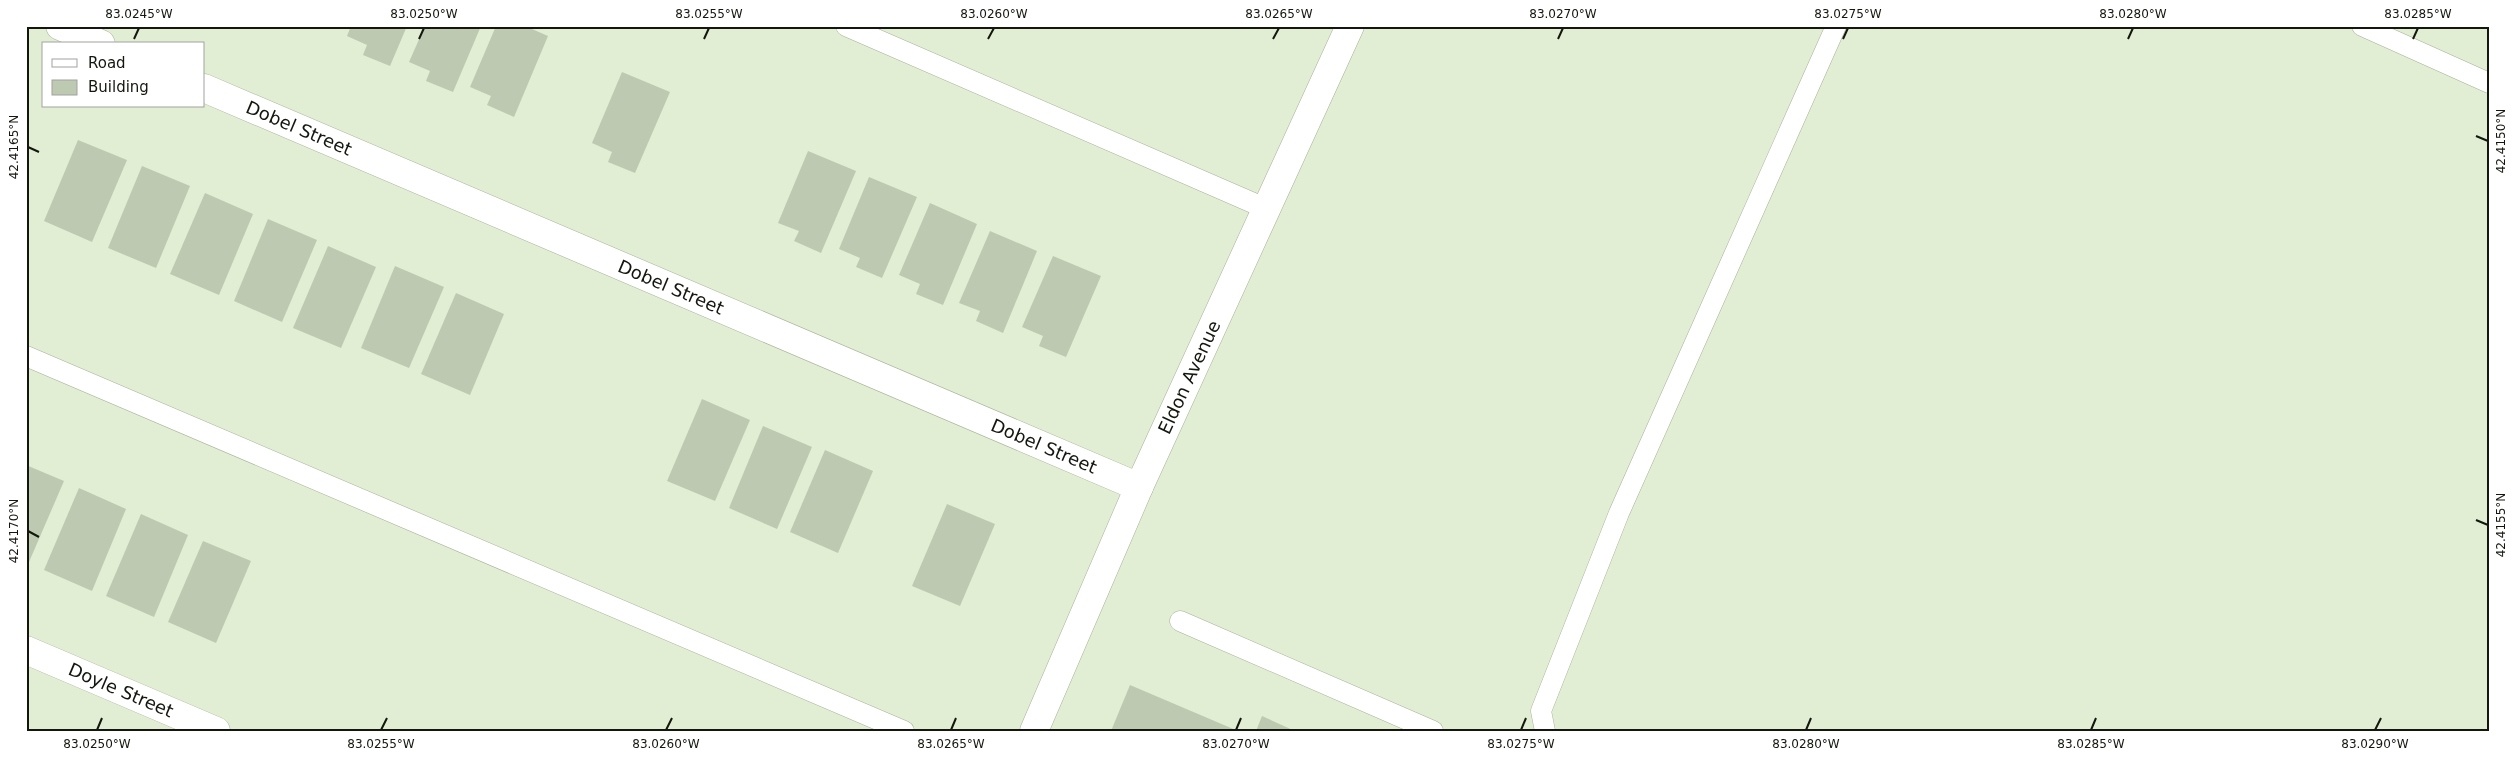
<svg xmlns="http://www.w3.org/2000/svg" width="2515" height="757" viewBox="0 0 2515 757" font-family="'DejaVu Sans',sans-serif">
<style>
.building{fill:#bdc9b0}
.lines{fill:none;stroke-linecap:round;stroke-linejoin:round}
.service-casing{stroke:#a7b29a;stroke-width:21}
.minor-casing{stroke:#a7b29a;stroke-width:29}
.service{stroke:#fff;stroke-width:20}
.minor{stroke:#fff;stroke-width:28}
.ticks{fill:none;stroke:#13170e;stroke-width:2}
.labels{text-anchor:middle;dominant-baseline:central;stroke-width:4.5;stroke-linejoin:round;paint-order:stroke}
.street-label{font-size:18px;fill:#13170e;stroke:#fff}
.neatline{fill:none;stroke:#13170e;stroke-width:2}
.ticks-label{font-size:12px;text-anchor:middle;fill:#13170e}
</style>
<rect width="100%" height="100%" fill="#e2eed4"/>
<g class="building">
<path d="M351 26H407L390 66 363 55 367 45 347 36Z"/>
<path d="M425 26H481L453 92 426 81 430 71 409 62Z"/>
<path d="M496 26H525L548 36 514 117 487 105 491 96 470 87Z"/>
<path d="M622 72 670 92 635 173 608 162 612 152 592 143Z"/>
<path d="M78 140 127 160 92 242 44 221Z"/>
<path d="M808 151 856 171 821 253 794 241 799 231 778 223Z"/>
<path d="M142 166 190 186 156 268 108 248Z"/>
<path d="M869 177 917 197 882 278 856 267 860 258 839 249Z"/>
<path d="M205 193 253 214 219 295 170 274Z"/>
<path d="M930 203 977 224 943 305 916 294 920 284 899 275Z"/>
<path d="M268 219 317 240 282 322 234 301Z"/>
<path d="M990 231 1037 251 1003 333 976 321 980 311 959 303Z"/>
<path d="M328 246 376 267 341 348 293 328Z"/>
<path d="M1053 256 1101 276 1066 357 1039 346 1043 336 1022 327Z"/>
<path d="M395 266 444 287 409 368 361 348Z"/>
<path d="M456 293 504 314 470 395 421 374Z"/>
<path d="M702 399 750 420 715 501 667 481Z"/>
<path d="M763 426 812 447 777 529 729 508Z"/>
<path d="M825 450 873 471 838 553 790 532Z"/>
<path d="M26 465 64 481 29 562 26 561Z"/>
<path d="M79 488 126 509 92 591 44 570Z"/>
<path d="M947 504 995 524 960 606 912 586Z"/>
<path d="M141 514 188 535 154 617 106 596Z"/>
<path d="M203 541 251 561 216 643 168 622Z"/>
<path d="M1130 685 1238 731H1111Z"/>
<path d="M1262 716 1295 731H1256Z"/>
</g>
<g class="lines">
<g class="service-casing">
<g id="service">
<path d="M846 26 1267 209"/>
<path d="M2362 26 2489 83"/>
<path d="M26 356 904 731"/>
<path d="M1180 621 1433 731"/>
<path d="M1545 731 1541 711 1619 513 1836 26"/>
</g>
</g>
<g class="minor-casing">
<g id="minor">
<path d="M60 26 101 44"/>
<path d="M204 88 1139 487"/>
<path d="M26 650 216 731"/>
<path d="M1034 731 1139 487 1350 26"/>
</g>
</g>
<use href="#service" class="service"/>
<use href="#minor" class="minor"/>
</g>
<path class="ticks" d="M134 39 139 28M419 39 424 28M704 39 709 28M988 39 994 28M1273 39 1279 28M1558 39 1563 28M1843 39 1848 28M2128 39 2133 28M2413 39 2418 28M2476 136 2488 141M28 147 39 152M2476 520 2488 525M28 531 39 537M97 730 102 718M381 730 387 718M666 730 672 718M951 730 956 718M1236 730 1241 718M1521 730 1526 718M1806 730 1811 718M2091 730 2096 718M2375 730 2381 718"/>
<g class="labels">
<g class="street-label">
<text transform="translate(299 128) rotate(23)">Dobel Street</text>
<text transform="translate(671 287) rotate(23)">Dobel Street</text>
<text transform="translate(1189 377) rotate(-65)">Eldon Avenue</text>
<text transform="translate(1044 446) rotate(23)">Dobel Street</text>
<text transform="translate(121 690) rotate(23)">Doyle Street</text>
</g>
</g>
<rect width="2515" height="757" fill="none" stroke="#ffffff" stroke-width="55"/>
<rect x="42" y="42" width="162" height="65" fill="#ffffff" stroke="#a1a29f"/>
<rect x="52" y="59" width="25" height="8" fill="#ffffff" stroke="#a1a29f"/>
<text x="88" y="68" font-size="15" fill="#13170e">Road</text>
<rect x="52" y="80" width="25" height="15" fill="#bdc9b0" stroke="#a1a29f"/>
<text x="88" y="92" font-size="15" fill="#13170e">Building</text>
<rect x="28" y="28" width="2460" height="702" class="neatline"/>
<g class="ticks-label">
<text x="139" y="18">83.0245°W</text>
<text x="424" y="18">83.0250°W</text>
<text x="709" y="18">83.0255°W</text>
<text x="994" y="18">83.0260°W</text>
<text x="1279" y="18">83.0265°W</text>
<text x="1563" y="18">83.0270°W</text>
<text x="1848" y="18">83.0275°W</text>
<text x="2133" y="18">83.0280°W</text>
<text x="2418" y="18">83.0285°W</text>
<text transform="translate(2501 141) rotate(-90)" y="4">42.4150°N</text>
<text transform="translate(14 147) rotate(-90)" y="4">42.4165°N</text>
<text transform="translate(2501 525) rotate(-90)" y="4">42.4155°N</text>
<text transform="translate(14 531) rotate(-90)" y="4">42.4170°N</text>
<text x="97" y="748">83.0250°W</text>
<text x="381" y="748">83.0255°W</text>
<text x="666" y="748">83.0260°W</text>
<text x="951" y="748">83.0265°W</text>
<text x="1236" y="748">83.0270°W</text>
<text x="1521" y="748">83.0275°W</text>
<text x="1806" y="748">83.0280°W</text>
<text x="2091" y="748">83.0285°W</text>
<text x="2375" y="748">83.0290°W</text>
</g>
</svg>
